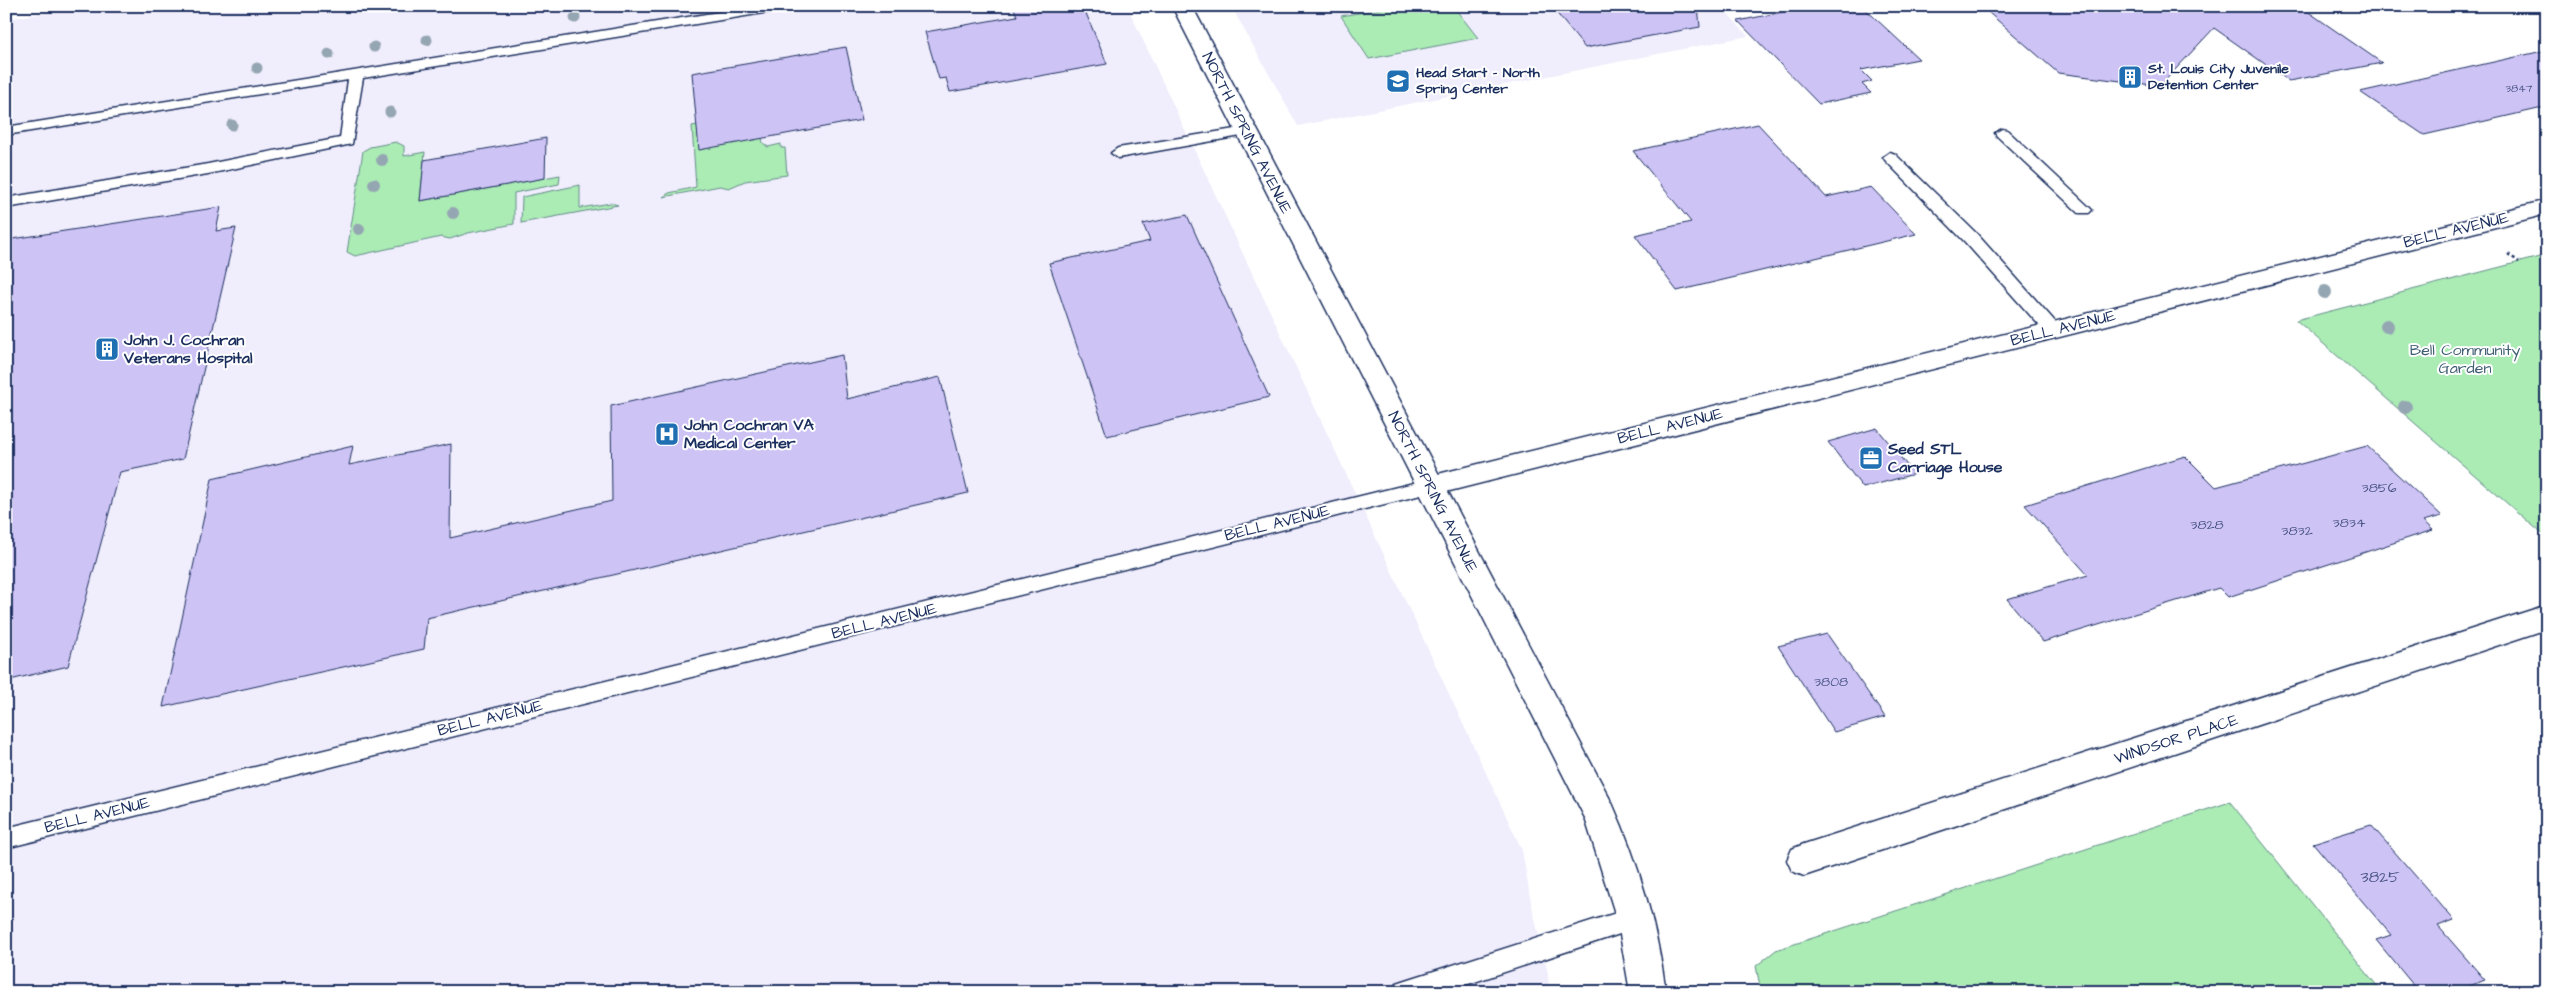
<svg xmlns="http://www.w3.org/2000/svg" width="2553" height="998" viewBox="0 0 2553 998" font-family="'Architects Daughter',sans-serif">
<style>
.built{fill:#f0edfc}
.green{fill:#abebb4;stroke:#638d89}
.building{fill:#cec3f5;stroke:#1b2f5e}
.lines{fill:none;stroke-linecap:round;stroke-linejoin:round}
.service-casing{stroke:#1b2f5e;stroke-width:3}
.minor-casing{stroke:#1b2f5e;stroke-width:3}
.tertiary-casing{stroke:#1b2f5e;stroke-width:3}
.path{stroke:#1b2f5e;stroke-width:2.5;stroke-dasharray:3 3;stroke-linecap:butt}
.service{fill:#fff;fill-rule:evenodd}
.minor{fill:#fff;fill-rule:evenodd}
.tertiary{fill:#fff;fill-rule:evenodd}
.tree{fill:#95a6b3}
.labels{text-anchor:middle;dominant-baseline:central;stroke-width:4;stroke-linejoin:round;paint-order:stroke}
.far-number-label{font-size:11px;fill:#485484}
.far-poi-label{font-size:14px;font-weight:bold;fill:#1b2f5e;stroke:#fff;text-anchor:start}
.number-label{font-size:14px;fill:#485484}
.street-label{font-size:16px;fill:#1b2f5e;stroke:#fff}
.poi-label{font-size:16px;font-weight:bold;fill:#1b2f5e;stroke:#fff;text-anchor:start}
.park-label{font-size:16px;fill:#3f5e74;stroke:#fff}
.near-number-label{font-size:16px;fill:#485484}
</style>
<rect width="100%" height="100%" fill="#fff"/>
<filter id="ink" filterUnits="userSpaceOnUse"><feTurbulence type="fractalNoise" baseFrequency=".02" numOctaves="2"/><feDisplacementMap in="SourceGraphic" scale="10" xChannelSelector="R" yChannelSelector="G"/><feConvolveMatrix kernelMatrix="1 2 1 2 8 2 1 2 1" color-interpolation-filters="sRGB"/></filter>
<g filter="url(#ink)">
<g class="built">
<path d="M90 6H1127L1522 850 1531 902 1548 974 1549 992H6V19Z"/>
<path d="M1231 6H1721L1748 36 1298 126Z"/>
</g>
<g class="green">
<path d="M1397 6H1453L1478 38 1369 59 1341 16Z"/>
<path d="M697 125 762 138 763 143 768 147 781 144V148H785L787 175 745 181 729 188 720 186 663 197 669 193 696 187 692 126Z"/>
<path d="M396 142 404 146V156L425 152 420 201 560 175 559 184 514 193V224L468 233 450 239 441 237 355 256 347 252 363 151 370 147Z"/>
<path d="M580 185V208L611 203 618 205 521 223 522 197Z"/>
<path d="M2547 255V538L2296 320Z"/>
<path d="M2230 802 2382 992H1761L1756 966 1776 950Z"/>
</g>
<g class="building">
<path d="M1013 6H1083L1107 64 950 92 946 78 939 79 925 32 1017 16Z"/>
<path d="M1551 6H1698L1700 27 1585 48Z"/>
<path d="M1812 6H1862L1919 59 1861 70 1872 81 1862 84 1871 93 1819 104 1738 21Z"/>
<path d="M1981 6H2300L2382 63 2289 81 2214 28 2160 86 2058 73Z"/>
<path d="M846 47 862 120 699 150 692 73Z"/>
<path d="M2547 50V107L2424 135 2360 92Z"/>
<path d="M1758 124 1826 197 1871 187 1916 234 1677 291 1635 235 1691 222 1633 151Z"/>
<path d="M546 138 545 178 420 201 424 160Z"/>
<path d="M221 207 216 231 236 228 183 459 120 472 68 666 6 681V240Z"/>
<path d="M1187 215 1269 397 1107 436 1049 263 1150 241 1143 224Z"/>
<path d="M842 355 847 399 940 377 968 493 427 618 424 649 163 707 212 479 353 446 349 465 451 444 450 538 612 501 611 406Z"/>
<path d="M1877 428 1914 474 1863 488 1828 442Z"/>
<path d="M2367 446 2442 516 2423 521 2433 530 2228 597 2219 588 2043 642 2007 599 2088 575 2025 505 2185 456 2216 487Z"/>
<path d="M1827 634 1885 717 1834 732 1778 646Z"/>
<path d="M2371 825 2454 920 2438 926 2485 980 2454 992H2419L2376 940 2391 935 2313 843Z"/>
</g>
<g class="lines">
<g class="service-casing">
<g id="service">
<path d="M756 6H788L782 10 363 78 352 144 208 174 6 208V198L208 164 340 138 348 80 6 135V127Z"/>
<path d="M1247 127 1252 128 1254 131 1252 134 1118 158 1111 153 1118 148Z"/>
<path d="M2002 129 2007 130 2089 207 2092 210 2089 213H2079L1997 136 1995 133Z"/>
<path d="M1890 152 1895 154 1977 234 2059 326 2061 330 2059 334H2047L1965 242 1885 160 1883 157Z"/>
<path d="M1430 479 1437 481 1439 486 1437 491 6 848V828Z"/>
<path d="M1635 907 1643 910 1647 918 1643 926 1635 929 1444 992H1394L1397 983 1406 980Z"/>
</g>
</g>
<g class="minor-casing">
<g id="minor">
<path d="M2547 200V214L1430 496 1420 493 1416 486 1420 479 1430 476Z"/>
<path d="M2547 605V629L1804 876 1792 871 1787 860 1792 849 1804 844Z"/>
</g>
</g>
<g class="tertiary-casing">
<path id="tertiary" d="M1172 6H1192L1612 803C1639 863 1657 927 1666 992H1630L1618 923 1585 818Z"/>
</g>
<path class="path" d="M2508 254 2519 262"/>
<use href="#service" class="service"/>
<use href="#minor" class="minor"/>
<use href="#tertiary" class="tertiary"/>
</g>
<g class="tree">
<circle cx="575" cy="18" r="5.5"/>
<circle cx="427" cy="40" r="5.5"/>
<circle cx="374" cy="47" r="5.5"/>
<circle cx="329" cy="54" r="5.5"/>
<circle cx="257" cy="68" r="5.5"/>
<circle cx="390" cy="112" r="5.5"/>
<circle cx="232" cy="125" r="5.5"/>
<circle cx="382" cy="160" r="6"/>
<circle cx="374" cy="184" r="6"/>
<circle cx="453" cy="213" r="6"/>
<circle cx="359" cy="229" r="6"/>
<circle cx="2325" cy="292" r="7"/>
<circle cx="2387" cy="326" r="7"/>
<circle cx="2405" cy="407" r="7"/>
</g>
</g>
<defs>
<g id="building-square" transform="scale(1.25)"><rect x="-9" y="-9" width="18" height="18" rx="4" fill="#1f6fb2" stroke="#fff"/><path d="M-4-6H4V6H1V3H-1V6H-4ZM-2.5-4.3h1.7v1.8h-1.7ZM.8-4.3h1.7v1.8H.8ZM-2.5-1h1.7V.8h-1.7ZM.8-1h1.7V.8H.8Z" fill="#fff"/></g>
<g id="school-square" transform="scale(1.25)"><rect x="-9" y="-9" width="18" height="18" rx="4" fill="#1f6fb2" stroke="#fff"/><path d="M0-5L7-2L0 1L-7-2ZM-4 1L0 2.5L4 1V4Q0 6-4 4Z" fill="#fff"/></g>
<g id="hospital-square" transform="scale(1.25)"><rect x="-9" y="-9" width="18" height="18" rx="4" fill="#1f6fb2" stroke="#fff"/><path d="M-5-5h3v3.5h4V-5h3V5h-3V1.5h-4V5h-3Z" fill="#fff"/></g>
<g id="office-square" transform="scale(1.25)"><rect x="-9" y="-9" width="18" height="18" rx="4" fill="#1f6fb2" stroke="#fff"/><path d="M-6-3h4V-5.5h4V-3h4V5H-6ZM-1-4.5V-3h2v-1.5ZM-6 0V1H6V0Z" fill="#fff"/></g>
</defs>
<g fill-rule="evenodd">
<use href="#building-square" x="2130" y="77"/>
<use href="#school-square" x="1398" y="81"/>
<use href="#building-square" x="107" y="349"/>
<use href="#hospital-square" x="667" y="434"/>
<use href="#office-square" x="1871" y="458"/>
</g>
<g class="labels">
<g class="far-number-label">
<text x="2519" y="88">3847</text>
</g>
<g class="far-poi-label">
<text x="2148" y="69">St. Louis City Juvenile<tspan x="2148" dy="16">Detention Center</tspan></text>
<text x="1416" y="73">Head Start - North<tspan x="1416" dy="16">Spring Center</tspan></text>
</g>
<g class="number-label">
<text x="2379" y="488">3856</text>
<text x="2349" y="523">3834</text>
<text x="2207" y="525">3828</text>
<text x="2297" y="531">3832</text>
<text x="1831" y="682">3808</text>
</g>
<g class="street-label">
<text transform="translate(1247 133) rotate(63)">NORTH SPRING AVENUE</text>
<text transform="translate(2456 230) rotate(-14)">BELL AVENUE</text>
<text transform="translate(2063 328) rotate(-14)">BELL AVENUE</text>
<text transform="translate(1670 426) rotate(-14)">BELL AVENUE</text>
<text transform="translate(1433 492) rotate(63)">NORTH SPRING AVENUE</text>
<text transform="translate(1277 523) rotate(-14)">BELL AVENUE</text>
<text transform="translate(884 621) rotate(-14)">BELL AVENUE</text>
<text transform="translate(490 718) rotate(-14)">BELL AVENUE</text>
<text transform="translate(2176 739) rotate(-18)">WINDSOR PLACE</text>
<text transform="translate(97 815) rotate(-14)">BELL AVENUE</text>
</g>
<g class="poi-label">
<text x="124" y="340">John J. Cochran<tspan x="124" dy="18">Veterans Hospital</tspan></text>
<text x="684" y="425">John Cochran VA<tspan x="684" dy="18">Medical Center</tspan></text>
<text x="1888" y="449">Seed STL<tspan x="1888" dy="18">Carriage House</tspan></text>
</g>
<g class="park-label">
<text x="2465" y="350">Bell Community<tspan x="2465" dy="18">Garden</tspan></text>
</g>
<g class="near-number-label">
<text x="2380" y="877">3825</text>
</g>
</g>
<rect width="2553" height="998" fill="none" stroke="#fff" stroke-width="25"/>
<rect x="12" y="12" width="2528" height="973" fill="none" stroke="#1b2f5e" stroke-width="2" filter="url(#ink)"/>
</svg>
